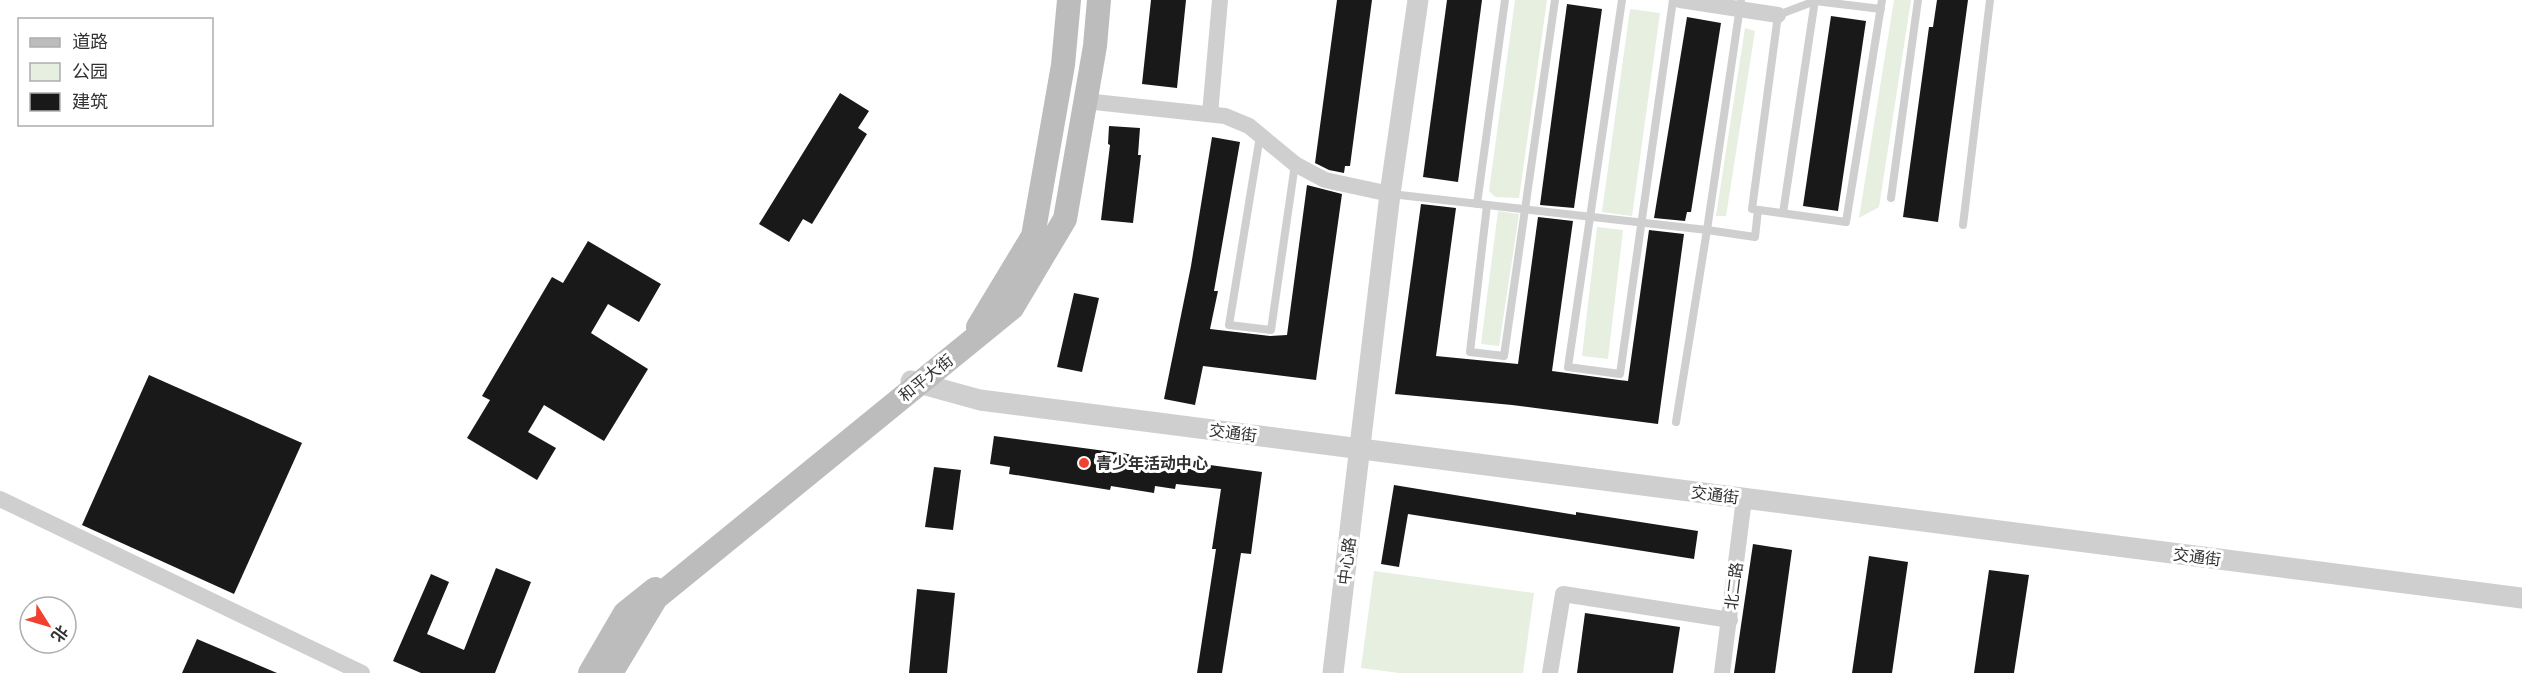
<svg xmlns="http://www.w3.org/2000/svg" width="2522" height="673" viewBox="0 0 2522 673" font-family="'Fira Sans','Noto Sans SC',sans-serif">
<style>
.green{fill:#e6efe0}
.building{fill:#191919}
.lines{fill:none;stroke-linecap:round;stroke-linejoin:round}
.service{stroke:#cfcfcf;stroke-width:8}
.minor{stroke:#cfcfcf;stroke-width:16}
.tertiary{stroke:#cfcfcf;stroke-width:21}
.secondary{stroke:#bcbcbc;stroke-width:24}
.poi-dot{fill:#f1402d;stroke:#fff;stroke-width:2}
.labels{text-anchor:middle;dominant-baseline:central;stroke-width:6;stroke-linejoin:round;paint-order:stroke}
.street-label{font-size:16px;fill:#323232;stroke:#fff}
.poi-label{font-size:16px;font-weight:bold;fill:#323232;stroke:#fff;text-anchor:start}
</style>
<rect width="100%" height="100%" fill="#fff"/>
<g class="green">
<path d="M1515 0H1547L1519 198 1495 197 1489 191Z"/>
<path d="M1894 0H1911L1879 207 1859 218Z"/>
<path d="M1630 9 1660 13 1632 216 1602 212Z"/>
<path d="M1745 28 1755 31 1726 216H1716Z"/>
<path d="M1498 211 1519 214 1499 346 1481 344Z"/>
<path d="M1597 227 1623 230 1608 359 1582 356Z"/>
<path d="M1374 571 1534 593 1523 673H1399L1361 668Z"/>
</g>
<g class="building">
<path d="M1151 0H1186L1177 88 1142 84Z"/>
<path d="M1337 0H1372L1350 166H1345L1344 173 1329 170 1315 163Z"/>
<path d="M1447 0H1482L1458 182 1423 177Z"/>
<path d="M1937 0H1968L1938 222 1903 217 1929 27H1933Z"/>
<path d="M1567 4 1602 9 1574 208 1540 205Z"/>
<path d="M1831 16 1866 21 1838 211 1803 206Z"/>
<path d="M1687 17 1721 23 1691 212H1687L1685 221 1654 218Z"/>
<path d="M840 93 869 111 858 128 867 134 812 224 803 219 789 242 759 224Z"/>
<path d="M1109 126 1140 128 1138 155H1141L1133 223 1101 220 1110 145 1108 144Z"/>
<path d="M1212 137 1240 142 1214 291H1218L1210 329 1270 336 1287 335 1307 185 1342 194 1316 380 1203 366 1195 405 1164 399 1191 266Z"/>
<path d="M1421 204 1456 208 1436 356 1518 364 1538 217 1573 221 1552 371 1619 380 1628 381 1649 230 1684 234 1658 424 1512 405 1395 394Z"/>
<path d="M588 241 661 284 639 322 608 304 591 333 648 369 604 441 544 405 528 432 556 448 537 480 467 438 490 400 482 396 552 277 563 283Z"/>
<path d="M1074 293 1099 298 1082 372 1057 367Z"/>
<path d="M149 375 302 443 234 594 82 525Z"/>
<path d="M994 436 1262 472 1251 554 1241 553 1222 673H1197L1216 549H1212L1221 489 1176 484 1175 489 1155 486 1154 493 1111 486 1110 490 1009 474 1010 467 990 464Z"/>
<path d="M934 467 961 470 953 530 925 527Z"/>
<path d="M1394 485 1576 515V512L1698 531 1694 559 1408 514 1399 567 1381 564Z"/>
<path d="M1753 544 1792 550 1775 673H1734Z"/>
<path d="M1869 556 1908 562 1892 673H1852Z"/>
<path d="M496 568 531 582 495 673H421L393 661 431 574 449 582 427 634 464 650Z"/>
<path d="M1989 570 2029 575 2014 673H1974Z"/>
<path d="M917 589 955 593 947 673H909Z"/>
<path d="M1585 613 1680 627 1673 673H1577Z"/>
<path d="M197 639 277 673H182Z"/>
</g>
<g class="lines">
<g class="service">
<path d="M1622 0 1568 367 1620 374 1673 0"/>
<path d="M1881 9 1815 1 1778 15 1752 209 1846 222 1882 0"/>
<path d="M1260 136 1229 325 1271 330 1295 164"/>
<path d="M1391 194 1707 230 1741 0"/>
<path d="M1891 198 1918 0"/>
<path d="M1477 204 1505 0"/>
<path d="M1487 205 1470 352 1504 356 1555 0"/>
<path d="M1783 213 1815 0"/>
<path d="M1963 225 1990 0"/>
<path d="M1676 422 1707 230 1755 237 1758 210"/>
</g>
<g class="minor">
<path d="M1680 0 1778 15"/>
<path d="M1085 101 1225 116 1249 126 1295 164 1325 180 1390 194"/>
<path d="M1210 114 1220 0"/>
<path d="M0 499 362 673"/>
<path d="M1550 673 1563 594 1730 620"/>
<path d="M1722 673 1744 499"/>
</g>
<g class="tertiary">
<path d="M911 381 980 400 2522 598"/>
<path d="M1333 673 1390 194 1418 0"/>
</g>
<g class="secondary">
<path d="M978 327 1033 236 1063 65 1069 0"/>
<path d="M590 673 625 613 655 589"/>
<path d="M611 673 656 598 1012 308 1065 219 1095 46 1099 0"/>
</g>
</g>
<circle class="poi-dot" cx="1084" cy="463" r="6"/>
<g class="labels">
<g class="street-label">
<text transform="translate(926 378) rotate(-39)">和平大街</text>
<text transform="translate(1233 433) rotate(7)">交通街</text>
<text transform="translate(1715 495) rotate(7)">交通街</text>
<text transform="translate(2197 557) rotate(7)">交通街</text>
<text transform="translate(1347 561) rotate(-83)">中心路</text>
<text transform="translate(1734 586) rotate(-83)">北二路</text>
</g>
<g class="poi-label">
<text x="1096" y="463">青少年活动中心</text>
</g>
</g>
<rect x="18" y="18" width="195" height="108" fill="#ffffff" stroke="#adadad" stroke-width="1.5"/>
<rect x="30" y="38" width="30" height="9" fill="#bcbcbc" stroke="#adadad" stroke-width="1.5"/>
<text x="72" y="48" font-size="18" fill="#323232">道路</text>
<rect x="30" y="63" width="30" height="18" fill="#e6efe0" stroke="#adadad" stroke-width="1.5"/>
<text x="72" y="78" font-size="18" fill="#323232">公园</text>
<rect x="30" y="93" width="30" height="18" fill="#191919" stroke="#adadad" stroke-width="1.5"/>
<text x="72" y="108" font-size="18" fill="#323232">建筑</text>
<g transform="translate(48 625) rotate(127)"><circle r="28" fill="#ffffff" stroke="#adadad" stroke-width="1.5"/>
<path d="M0-4.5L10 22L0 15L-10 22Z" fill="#f1402d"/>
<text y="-9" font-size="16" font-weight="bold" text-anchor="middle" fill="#323232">北</text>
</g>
</svg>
